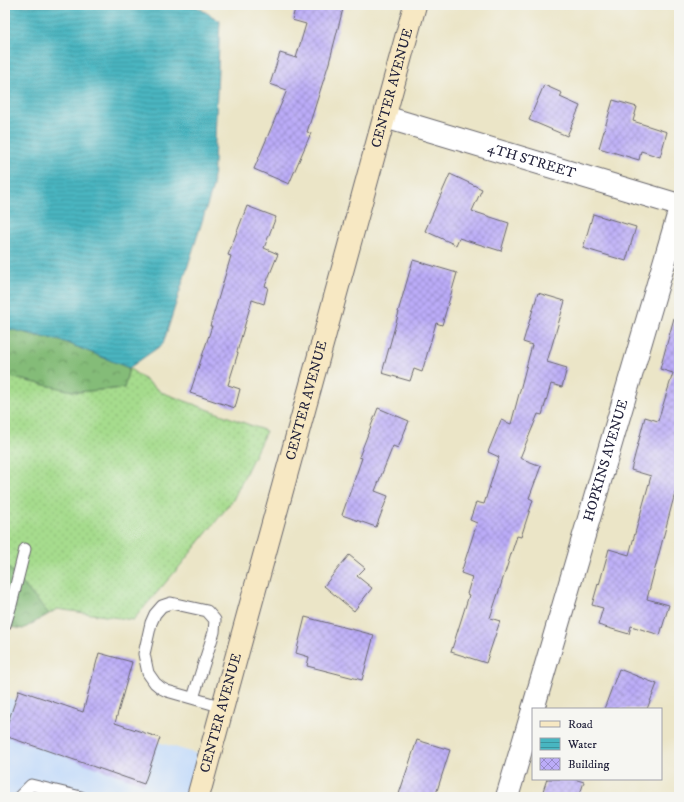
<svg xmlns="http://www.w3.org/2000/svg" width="684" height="802" viewBox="0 0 684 802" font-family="'IM FELL DW Pica',serif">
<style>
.built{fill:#c7ddf9}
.grass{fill:url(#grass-dots);stroke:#647f64}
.forest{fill:url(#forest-crowns);stroke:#536f5a}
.water{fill:url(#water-rules);stroke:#356c7e}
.building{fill:url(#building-cross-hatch)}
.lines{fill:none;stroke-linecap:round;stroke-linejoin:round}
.lane-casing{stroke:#68666c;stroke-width:13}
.street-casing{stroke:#68666c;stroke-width:24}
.secondary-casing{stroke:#68666c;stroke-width:24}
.lane{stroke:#fff;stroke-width:11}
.street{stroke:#fff;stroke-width:22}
.secondary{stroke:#f7e8c3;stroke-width:22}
.labels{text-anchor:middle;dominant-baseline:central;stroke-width:4;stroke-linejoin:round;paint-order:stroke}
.street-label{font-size:14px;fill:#22223b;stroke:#f6f6f2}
</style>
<defs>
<pattern id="grass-dots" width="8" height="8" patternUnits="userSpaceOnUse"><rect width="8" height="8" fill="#a6dc8d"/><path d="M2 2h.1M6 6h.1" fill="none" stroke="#8fbc7b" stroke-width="1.8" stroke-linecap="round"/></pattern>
<pattern id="forest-crowns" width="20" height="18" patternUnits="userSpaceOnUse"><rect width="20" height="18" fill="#84bc78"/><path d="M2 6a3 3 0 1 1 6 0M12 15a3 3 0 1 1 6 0" fill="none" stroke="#6c9864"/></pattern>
<pattern id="water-rules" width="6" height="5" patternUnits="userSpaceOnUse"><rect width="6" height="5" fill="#48b6c1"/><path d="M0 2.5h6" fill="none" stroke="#3c949e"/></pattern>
<pattern id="building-cross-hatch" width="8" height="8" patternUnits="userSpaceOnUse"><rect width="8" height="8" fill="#bbacf8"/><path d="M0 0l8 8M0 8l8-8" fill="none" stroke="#988cca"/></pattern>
</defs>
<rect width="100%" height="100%" fill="#f6f6f2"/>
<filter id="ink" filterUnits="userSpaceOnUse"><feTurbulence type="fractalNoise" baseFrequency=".025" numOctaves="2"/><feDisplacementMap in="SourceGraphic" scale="8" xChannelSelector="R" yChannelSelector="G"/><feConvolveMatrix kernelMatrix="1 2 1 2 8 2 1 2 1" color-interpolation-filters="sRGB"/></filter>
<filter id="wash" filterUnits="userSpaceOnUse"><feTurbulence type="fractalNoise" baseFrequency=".012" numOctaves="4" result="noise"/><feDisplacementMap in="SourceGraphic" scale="16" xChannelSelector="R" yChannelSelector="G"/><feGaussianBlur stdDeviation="0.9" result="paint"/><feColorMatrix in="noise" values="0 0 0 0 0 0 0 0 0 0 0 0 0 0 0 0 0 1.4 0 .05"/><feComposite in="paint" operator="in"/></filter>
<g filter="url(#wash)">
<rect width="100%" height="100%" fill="#ebe5c7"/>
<path class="built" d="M5 697 198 754 186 797H5Z"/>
<path class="grass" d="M129 368 161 392 266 431 233 500 180 566 133 620 57 609 49 614 8 567 5 566V376L77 392 124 388Z"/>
<g class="forest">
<path d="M5 328 65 342 129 368 124 388 77 392 5 376Z"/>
<path d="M5 566 8 567 49 614 23 629 5 626Z"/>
</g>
<path class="water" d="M5 5H194L220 21 213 187 163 344 129 368 65 342 5 328Z"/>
<g id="blocks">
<g class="building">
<path d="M296 5H344L329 63 307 132 311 133 289 184 254 169 287 90 270 84 280 53 296 58 306 24 292 20Z"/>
<path d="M544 85 562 93 560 97 580 106 567 136 529 120Z"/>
<path d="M613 100 637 107 633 121 667 132 660 157 641 151 639 160 599 148Z"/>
<path d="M450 174 482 189 472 211 509 223 501 251 459 238 456 245 425 231Z"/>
<path d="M247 206 276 217 264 248 278 254 265 286 268 287 264 304 252 300 237 352 238 353 228 385 240 389 235 408 190 393 212 326H210L231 256 228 255Z"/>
<path d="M593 214 636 227 626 261 583 248Z"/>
<path d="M413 260 457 273 442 325 436 323 422 372 414 369 410 381 382 373 399 312H398Z"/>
<path d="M538 293 565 301 547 362 567 368 562 387 551 384 542 415 538 414 520 458 541 466 529 498 533 500 521 537 517 536 490 618 500 621 486 663 451 652 469 595 467 594 472 577 461 573 477 523 470 520 476 502 484 504 499 457 488 452 501 420 511 424 532 345 523 342Z"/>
<path d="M674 318 679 319V495L675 493 647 599 669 605 660 635 631 626 629 634 598 625 603 608 592 605 598 584 599 585 609 549 629 555 651 476 631 470 645 417 658 421 673 373 660 369Z"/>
<path d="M378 408 409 421 398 448 393 446 375 491 388 496 376 527 342 515 362 458 359 457Z"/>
<path d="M349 555 365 568 357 576 372 588 354 611 324 586Z"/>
<path d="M305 617 374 635 362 680 307 666 309 657 296 653Z"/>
<path d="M99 653 132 662 115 723 160 738 144 784 5 736V731L19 690 83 712Z"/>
<path d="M619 669 657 684 647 709H604Z"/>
<path d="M417 740 450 750 435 797H398Z"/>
<path d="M547 779H574L584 782 579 797H541Z"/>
</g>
</g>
</g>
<g filter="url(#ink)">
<use href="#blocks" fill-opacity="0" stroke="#68666c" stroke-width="1"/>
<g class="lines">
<g class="lane-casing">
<g id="lane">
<path d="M5 625 11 605 25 549"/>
<path d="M193 698 214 632 215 620 207 611 171 603 162 606 155 614 151 623 144 654 148 673 155 683 161 688 167 691 223 707"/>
<path d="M19 797 31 785 81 797"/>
</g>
</g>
<g class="street-casing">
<g id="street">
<path id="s1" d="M385 117 679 205"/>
<path id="s2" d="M533 709 679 212"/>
<path d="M507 797 533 710"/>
</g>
</g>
<g class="secondary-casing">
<g id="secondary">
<path id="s3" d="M198 797 415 5"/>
</g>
</g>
<use href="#lane" class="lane"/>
<use href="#street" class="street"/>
<use href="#secondary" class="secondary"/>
</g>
</g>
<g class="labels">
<g class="street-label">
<text stroke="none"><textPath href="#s3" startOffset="735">CENTER AVENUE</textPath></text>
<text stroke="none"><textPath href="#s1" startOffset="153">4TH STREET</textPath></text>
<text stroke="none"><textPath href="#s3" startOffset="411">CENTER AVENUE</textPath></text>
<text stroke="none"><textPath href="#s2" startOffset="259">HOPKINS AVENUE</textPath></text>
<text stroke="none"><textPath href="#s3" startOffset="87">CENTER AVENUE</textPath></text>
</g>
</g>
<rect width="684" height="802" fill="none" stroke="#f6f6f2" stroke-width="20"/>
<rect x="532" y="708" width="130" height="72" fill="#f6f6f2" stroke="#a1a1a9"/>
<rect x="540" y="721" width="20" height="6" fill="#f7e8c3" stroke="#a1a1a9"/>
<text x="568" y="728" font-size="12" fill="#22223b">Road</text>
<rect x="540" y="738" width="20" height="12" fill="url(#water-rules)" stroke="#a1a1a9"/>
<text x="568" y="748" font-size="12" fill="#22223b">Water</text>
<rect x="540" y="758" width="20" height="12" fill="url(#building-cross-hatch)" stroke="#a1a1a9"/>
<text x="568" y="768" font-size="12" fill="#22223b">Building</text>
</svg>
